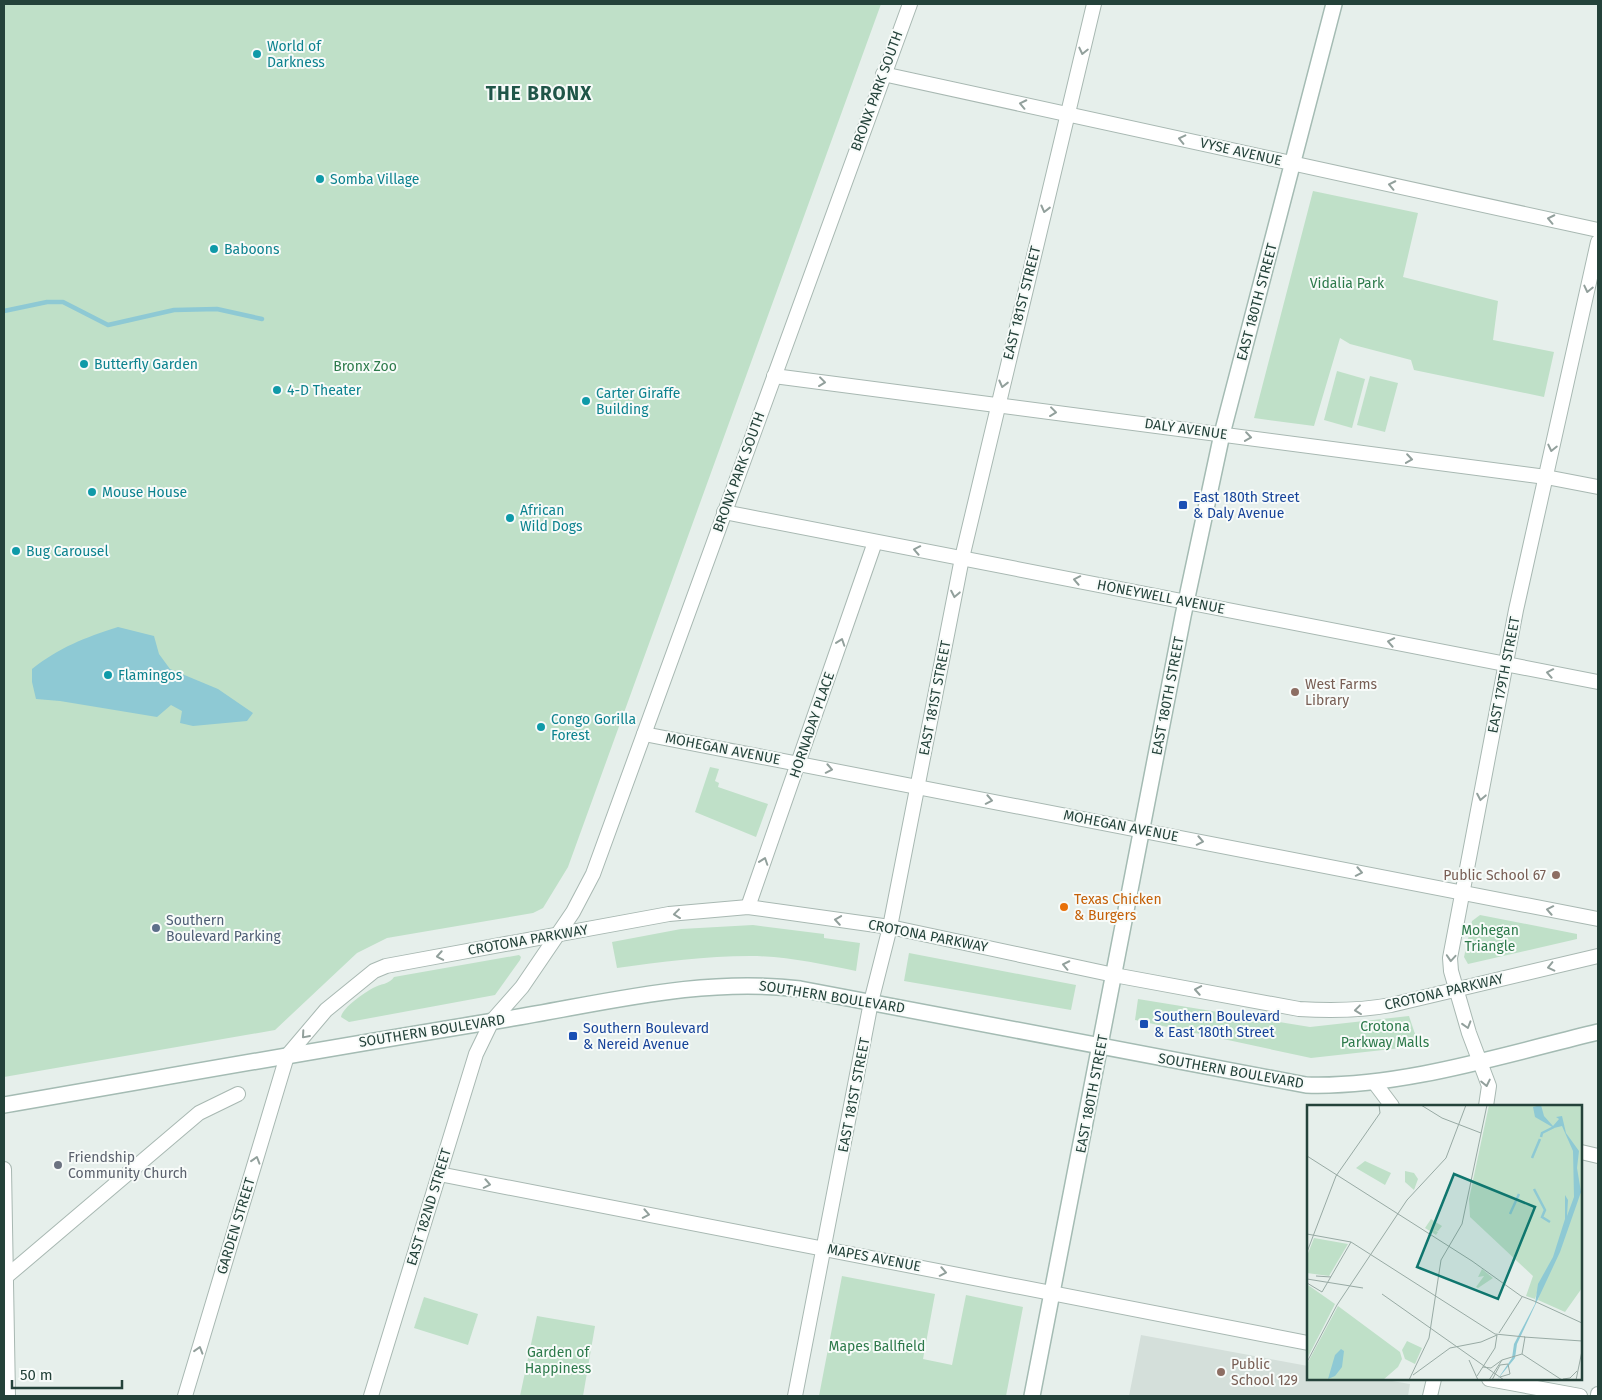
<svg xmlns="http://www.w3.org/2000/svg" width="1602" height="1400" viewBox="0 0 1602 1400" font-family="'Fira Sans',sans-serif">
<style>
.built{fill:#d4dfda}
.green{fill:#bfe0c8}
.water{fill:#8ec9d4}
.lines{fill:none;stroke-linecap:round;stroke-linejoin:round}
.stream{stroke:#8ec9d4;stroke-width:4.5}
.minor-casing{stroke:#a8b8b2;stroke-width:16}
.secondary-casing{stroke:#a4bbb3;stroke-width:18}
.minor{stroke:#fff;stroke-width:14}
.secondary{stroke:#fff;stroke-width:15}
.oneway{stroke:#92a09c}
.culture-dot{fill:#0f9aa8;stroke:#f7fbf9;stroke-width:2}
.transit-dot{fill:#1a4fb4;stroke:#f7fbf9;stroke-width:2}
.education-dot{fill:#8d6e63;stroke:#f7fbf9;stroke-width:2}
.food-dot{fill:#e8710a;stroke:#f7fbf9;stroke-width:2}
.service-dot{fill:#5c6f8a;stroke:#f7fbf9;stroke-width:2}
.worship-dot{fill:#6b7280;stroke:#f7fbf9;stroke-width:2}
.labels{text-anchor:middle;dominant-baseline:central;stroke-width:4;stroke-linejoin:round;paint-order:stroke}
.culture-label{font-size:14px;fill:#0d838f;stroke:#f7fbf9;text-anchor:start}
.street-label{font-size:14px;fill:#24423a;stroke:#f7fbf9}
.park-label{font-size:14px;fill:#2d7a4b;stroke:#f7fbf9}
.transit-label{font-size:14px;fill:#164399;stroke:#f7fbf9;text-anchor:start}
.education-label{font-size:14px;fill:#785e54;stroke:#f7fbf9;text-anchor:start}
.food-label{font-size:14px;fill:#c56008;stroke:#f7fbf9;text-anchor:start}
.service-label{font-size:14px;fill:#4e5e75;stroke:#f7fbf9;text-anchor:start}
.worship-label{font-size:14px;fill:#5b616d;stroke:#f7fbf9;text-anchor:start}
.district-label{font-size:19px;font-weight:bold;letter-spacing:1px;fill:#1f5548;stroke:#f7fbf9}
.inset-river{fill:none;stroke:#8ec9d4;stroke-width:2.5}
.inset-road{fill:none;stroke:#98aaa4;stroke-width:1}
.view{fill:#0f766e;fill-opacity:0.15;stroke:#0f766e;stroke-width:2.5}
.inset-edge{fill:none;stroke:#24423a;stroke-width:2.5}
</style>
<rect width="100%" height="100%" fill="#e6efeb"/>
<path class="built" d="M1141 1335 1308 1366V1379H1380L1410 1384 1408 1396H1129Z"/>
<g class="green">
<path d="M4 4H881L568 867 543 908 533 913 387 938 357 953 275 1030 4 1077Z"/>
<path d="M1313 191 1418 213 1403 277 1498 301 1493 340 1554 352 1544 397 1414 370 1411 360 1350 344 1340 338 1314 426 1254 418Z"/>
<path d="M1337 371 1365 379 1352 428 1324 420Z"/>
<path d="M1370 376 1398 383 1385 432 1357 425Z"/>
<path d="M710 767 719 769 715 781 719 783 718 787 768 804 756 837 695 812Z"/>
<path d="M1480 915 1577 934V939L1468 964 1464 957 1472 921Z"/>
<path d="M753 925 824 934V938L860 943 856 971C821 964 786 956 750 956 706 956 661 962 617 968L612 942 681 929Z"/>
<path d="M909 953 1076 985 1071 1010 904 981Z"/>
<path d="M519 955 521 957 520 960 495 995 349 1022 341 1017C343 1007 364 993 373 988 380 984 390 984 394 977Z"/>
<path d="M1138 999 1310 1027 1409 1016 1419 1046 1311 1058 1135 1020Z"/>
<path d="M842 1276 935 1294 923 1359 952 1365 966 1295 1023 1307 1006 1396H819Z"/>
<path d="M424 1297 478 1314 468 1345 414 1328Z"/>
<path d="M537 1316 595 1326 583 1396H520Z"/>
</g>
<path class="water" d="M118 627 154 636 159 654 170 669 218 689 253 713 247 721 193 726 180 723 182 711 171 705 157 717 60 701 36 699 32 682V669C60 647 84 638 118 627Z"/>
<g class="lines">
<path class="stream" d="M4 311 47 302H63L108 325 174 310 217 309 262 319"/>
<g class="minor-casing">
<g id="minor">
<path d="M883 74 1598 230"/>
<path d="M774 376 1546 477 1598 487"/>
<path d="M724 512 1598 682"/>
<path d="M644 734 1598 919"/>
<path d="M748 907 875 542"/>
<path d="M1374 1082 1392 1106"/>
<path d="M1486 1106 1489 1086 1469 1033 1451 971 1450 958 1516 610 1598 242"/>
<path d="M1581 1152 1598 1156"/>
<path d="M4 1169 8 1396"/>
<path d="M439 1174 1308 1343"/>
<path d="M7 1276 199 1113 238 1094"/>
<path d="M1489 1379 1580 1396"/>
<path d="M185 1396 287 1056 326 1010 374 971 386 966 669 914 748 907 890 927 1114 975 1299 1009C1331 1011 1359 1011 1391 1005L1598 956"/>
<path d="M371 1396 476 1054 492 1021 522 987 573 912 593 874 910 4"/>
<path d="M795 1396 871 1002 890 927 962 558 1094 4"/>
<path d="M1430 1396 1434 1379"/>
<path d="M1598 1396V1394"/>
</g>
</g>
<g class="secondary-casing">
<g id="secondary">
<path d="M4 1105C172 1076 339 1046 507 1019 605 1003 701 977 800 989L1306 1085C1401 1088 1506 1054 1598 1032"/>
<path d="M1032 1396 1183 616 1222 434 1334 4"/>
</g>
</g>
<use href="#minor" class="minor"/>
<use href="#secondary" class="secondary"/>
</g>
<defs><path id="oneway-chevron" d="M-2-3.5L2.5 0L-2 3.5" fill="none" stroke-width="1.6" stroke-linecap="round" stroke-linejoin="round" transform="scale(1.25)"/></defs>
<g class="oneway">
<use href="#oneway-chevron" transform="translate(1083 51) rotate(103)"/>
<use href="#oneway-chevron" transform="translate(1023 104) rotate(-168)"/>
<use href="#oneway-chevron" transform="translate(1182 139) rotate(-167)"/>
<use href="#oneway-chevron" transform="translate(1392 185) rotate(-168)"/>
<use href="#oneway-chevron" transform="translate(1045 209) rotate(104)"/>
<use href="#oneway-chevron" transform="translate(1551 219) rotate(-168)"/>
<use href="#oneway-chevron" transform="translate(1588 289) rotate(103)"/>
<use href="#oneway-chevron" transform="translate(822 382) rotate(7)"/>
<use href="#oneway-chevron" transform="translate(1003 384) rotate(104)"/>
<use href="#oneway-chevron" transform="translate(1053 412) rotate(7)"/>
<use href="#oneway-chevron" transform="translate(1248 437) rotate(8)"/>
<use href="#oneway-chevron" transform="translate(1552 448) rotate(103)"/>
<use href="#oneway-chevron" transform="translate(1409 459) rotate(8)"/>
<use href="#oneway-chevron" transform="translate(917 550) rotate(-169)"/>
<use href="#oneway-chevron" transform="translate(1077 580) rotate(-169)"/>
<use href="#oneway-chevron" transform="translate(955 594) rotate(101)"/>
<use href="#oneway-chevron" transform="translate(841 642) rotate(-71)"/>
<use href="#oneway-chevron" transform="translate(1391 642) rotate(-169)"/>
<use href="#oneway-chevron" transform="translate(1550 673) rotate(-169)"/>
<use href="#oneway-chevron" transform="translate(829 769) rotate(11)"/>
<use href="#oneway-chevron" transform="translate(1481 797) rotate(101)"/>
<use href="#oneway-chevron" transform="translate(989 800) rotate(11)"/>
<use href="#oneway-chevron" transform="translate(1200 841) rotate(11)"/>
<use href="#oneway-chevron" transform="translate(764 861) rotate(-71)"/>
<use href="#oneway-chevron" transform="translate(1359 872) rotate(11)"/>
<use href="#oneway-chevron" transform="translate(1550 910) rotate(-169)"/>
<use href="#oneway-chevron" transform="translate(677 914) rotate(173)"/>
<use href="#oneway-chevron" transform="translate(838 920) rotate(-171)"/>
<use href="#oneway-chevron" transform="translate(440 956) rotate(170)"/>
<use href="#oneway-chevron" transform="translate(1451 958) rotate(94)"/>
<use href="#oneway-chevron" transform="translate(1066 965) rotate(-168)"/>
<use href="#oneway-chevron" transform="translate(1551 967) rotate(167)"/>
<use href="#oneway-chevron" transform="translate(1198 990) rotate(-170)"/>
<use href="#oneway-chevron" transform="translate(1358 1010) rotate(173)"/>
<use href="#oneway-chevron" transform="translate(1467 1025) rotate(73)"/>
<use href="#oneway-chevron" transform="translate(305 1035) rotate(131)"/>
<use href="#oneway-chevron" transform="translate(1486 1083) rotate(78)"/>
<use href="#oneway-chevron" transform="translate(256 1160) rotate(-73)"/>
<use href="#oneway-chevron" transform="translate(487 1184) rotate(11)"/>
<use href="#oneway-chevron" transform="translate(646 1214) rotate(11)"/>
<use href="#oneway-chevron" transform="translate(943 1272) rotate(11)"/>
<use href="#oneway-chevron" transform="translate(199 1350) rotate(-73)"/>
</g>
<g class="culture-dot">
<circle cx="257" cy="54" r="5"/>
<circle cx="320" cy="179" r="5"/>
<circle cx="214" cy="249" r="5"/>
<circle cx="84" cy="364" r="5"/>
<circle cx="277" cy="390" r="5"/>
<circle cx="586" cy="401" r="5"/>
<circle cx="92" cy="492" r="5"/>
<circle cx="510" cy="518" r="5"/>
<circle cx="16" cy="551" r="5"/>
<circle cx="108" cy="675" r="5"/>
<circle cx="541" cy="727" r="5"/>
</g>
<g class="transit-dot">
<rect x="1178" y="500" width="10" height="10" rx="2.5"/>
<rect x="1139" y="1019" width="10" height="10" rx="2.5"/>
<rect x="568" y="1031" width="10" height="10" rx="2.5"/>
</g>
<g class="education-dot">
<circle cx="1295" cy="692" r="5"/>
<circle cx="1556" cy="875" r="5"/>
<circle cx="1221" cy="1372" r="5"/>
</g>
<circle class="food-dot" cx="1064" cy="907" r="5"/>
<circle class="service-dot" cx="156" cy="928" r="5"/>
<circle class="worship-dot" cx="58" cy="1165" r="5"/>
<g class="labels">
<g class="culture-label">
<text x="267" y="46">World of<tspan x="267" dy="16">Darkness</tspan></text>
<text x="330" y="179">Somba Village</text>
<text x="224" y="249">Baboons</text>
<text x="94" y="364">Butterfly Garden</text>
<text x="287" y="390">4-D Theater</text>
<text x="596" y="393">Carter Giraffe<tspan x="596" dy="16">Building</tspan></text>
<text x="102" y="492">Mouse House</text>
<text x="520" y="510">African<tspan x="520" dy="16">Wild Dogs</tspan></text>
<text x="26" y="551">Bug Carousel</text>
<text x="118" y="675">Flamingos</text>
<text x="551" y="719">Congo Gorilla<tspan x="551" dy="16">Forest</tspan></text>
</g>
<g class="street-label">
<text transform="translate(877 91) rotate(-70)">BRONX PARK SOUTH</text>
<text transform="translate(1241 152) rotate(13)">VYSE AVENUE</text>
<text transform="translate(1257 302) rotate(-75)">EAST 180TH STREET</text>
<text transform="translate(1022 303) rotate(-76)">EAST 181ST STREET</text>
<text transform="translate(1186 429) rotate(8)">DALY AVENUE</text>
<text transform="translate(739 472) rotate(-70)">BRONX PARK SOUTH</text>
<text transform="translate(1161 597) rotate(11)">HONEYWELL AVENUE</text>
<text transform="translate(1504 675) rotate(-79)">EAST 179TH STREET</text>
<text transform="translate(1168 696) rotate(-79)">EAST 180TH STREET</text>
<text transform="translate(935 698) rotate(-79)">EAST 181ST STREET</text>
<text transform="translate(812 725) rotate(-71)">HORNADAY PLACE</text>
<text transform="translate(723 749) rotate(11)">MOHEGAN AVENUE</text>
<text transform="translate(1121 826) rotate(11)">MOHEGAN AVENUE</text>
<text transform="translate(928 936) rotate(11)">CROTONA PARKWAY</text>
<text transform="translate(528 940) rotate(-10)">CROTONA PARKWAY</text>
<text transform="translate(1444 992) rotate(-13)">CROTONA PARKWAY</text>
<text transform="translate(832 997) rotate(9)">SOUTHERN BOULEVARD</text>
<text transform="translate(432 1031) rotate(-9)">SOUTHERN BOULEVARD</text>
<text transform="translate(1231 1071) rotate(10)">SOUTHERN BOULEVARD</text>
<text transform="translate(1092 1094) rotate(-79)">EAST 180TH STREET</text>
<text transform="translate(854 1095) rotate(-79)">EAST 181ST STREET</text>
<text transform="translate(429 1207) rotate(-73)">EAST 182ND STREET</text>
<text transform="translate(236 1226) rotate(-73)">GARDEN STREET</text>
<text transform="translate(874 1258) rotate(11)">MAPES AVENUE</text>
</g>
<g class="park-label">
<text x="1347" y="283">Vidalia Park</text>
<text x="365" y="366">Bronx Zoo</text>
<text x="1490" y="930">Mohegan<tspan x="1490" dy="16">Triangle</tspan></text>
<text x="1385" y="1026">Crotona<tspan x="1385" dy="16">Parkway Malls</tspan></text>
<text x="877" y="1346">Mapes Ballfield</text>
<text x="558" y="1352">Garden of<tspan x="558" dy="16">Happiness</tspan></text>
</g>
<g class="transit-label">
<text x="1193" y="497">East 180th Street<tspan x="1193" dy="16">&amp; Daly Avenue</tspan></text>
<text x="1154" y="1016">Southern Boulevard<tspan x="1154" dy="16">&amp; East 180th Street</tspan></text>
<text x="583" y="1028">Southern Boulevard<tspan x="583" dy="16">&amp; Nereid Avenue</tspan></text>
</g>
<g class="education-label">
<text x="1305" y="684">West Farms<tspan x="1305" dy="16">Library</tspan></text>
<text x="1546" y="875" text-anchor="end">Public School 67</text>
<text x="1231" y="1364">Public<tspan x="1231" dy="16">School 129</tspan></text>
</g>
<g class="food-label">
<text x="1074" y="899">Texas Chicken<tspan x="1074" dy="16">&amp; Burgers</tspan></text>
</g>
<g class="service-label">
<text x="166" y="920">Southern<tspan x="166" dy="16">Boulevard Parking</tspan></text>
</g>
<g class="worship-label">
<text x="68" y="1157">Friendship<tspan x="68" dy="16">Community Church</tspan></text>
</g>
<g class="district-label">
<text x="539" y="93">THE BRONX</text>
</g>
</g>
<g transform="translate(1307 1105)">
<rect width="275" height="275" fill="#e6efeb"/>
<path d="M182 0H275V183L258 207 231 195 235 181 233 179 228 194 219 191 226 171 163 112 162 94ZM58 56 84 68 78 80 49 63ZM98 66 107 68 111 74 107 85 98 77ZM124 114 135 121 131 126 127 125 131 127 129 130 118 123ZM7 133 41 139 22 171 0 168V151ZM175 164 186 173 171 183 169 182 177 171 171 172ZM1 180 28 199 0 254V182ZM31 201 93 247 95 254 91 262 76 275H0V259ZM100 236 115 243 108 259 98 254 95 245Z" fill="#bfe0c8"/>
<path d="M234 0 237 11 246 21 252 14 249 12 255 11 259 28 272 46 270 63 274 87 253 147 210 239 208 253 190 275 205 253 207 239 228 199 231 179 246 152 258 114V90L261 95 260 111 267 92 266 46 255 21 247 23 228 12 226 2ZM34 244 37 246 35 262 28 271 21 274 28 250Z" fill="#8ec9d4"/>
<path class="inset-river" d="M234 32 235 28 247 22M225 53 233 34M227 84 238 105 235 112 243 117M203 109 212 89"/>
<path class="inset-road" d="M114 0 135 13 174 28M57 31 73 8 72 0M0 51 165 156 214 191 227 196M0 129 44 137 188 229 218 232M0 147 29 71 57 31M9 171 24 172M0 174 56 183M0 178 15 187 44 137M75 189 197 275M227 196 275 218M192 228 215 192M217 232 275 236M215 249 255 275M215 249 218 232M162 255 171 275M0 257 30 200 100 95 139 53 159 0M176 262 184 263 195 255M106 270 143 243 174 237 190 230M170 271 188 243 190 230M256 274 263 273 270 266M102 275 122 233 134 155 155 119 180 0M182 275 195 255 215 249M185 275 193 260 201 259 203 269 193 272M269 275 275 246"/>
<path class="view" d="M147 69 228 102 191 194 110 162Z"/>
<rect width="275" height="275" class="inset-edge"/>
</g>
<rect width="1602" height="1400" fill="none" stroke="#24423a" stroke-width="10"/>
<path d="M12 1380v8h110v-8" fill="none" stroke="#24423a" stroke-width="2.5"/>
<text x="20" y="1380" font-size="15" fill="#24423a" stroke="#f7fbf9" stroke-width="4" paint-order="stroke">50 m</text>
</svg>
